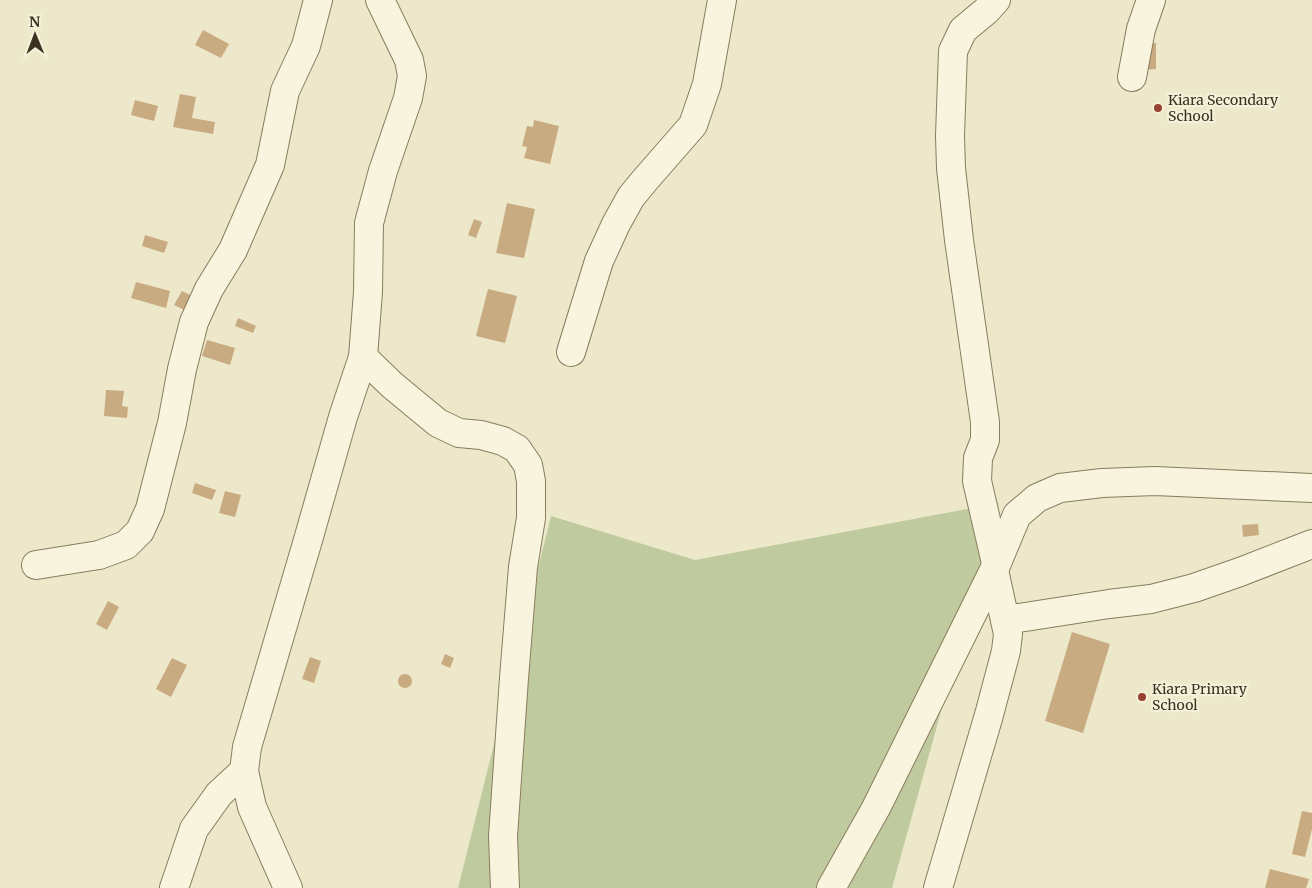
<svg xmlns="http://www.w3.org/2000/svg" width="1312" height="888" viewBox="0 0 1312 888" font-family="Merriweather,serif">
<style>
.pitch{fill:#bfcb9e}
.building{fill:#c9ab82}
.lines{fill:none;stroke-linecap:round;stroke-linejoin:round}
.minor-casing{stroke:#897c5f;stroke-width:30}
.minor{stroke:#f8f4dd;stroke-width:28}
.poi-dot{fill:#964131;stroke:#f5f1d9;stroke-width:2}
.labels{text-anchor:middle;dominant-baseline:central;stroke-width:4.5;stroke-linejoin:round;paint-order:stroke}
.poi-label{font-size:14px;fill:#3b3222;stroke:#f5f1d9;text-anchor:start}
</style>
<rect width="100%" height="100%" fill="#ede8ca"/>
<path class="pitch" d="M999 503 892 888H458L551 516 695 560Z"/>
<g class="building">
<path d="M203 30 229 44 221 58 195 45Z"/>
<path d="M1144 43H1156V69L1145 70Z"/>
<path d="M180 94 196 97 192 118 215 122 213 134 173 127Z"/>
<path d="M135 100 158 106 154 121 131 115Z"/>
<path d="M534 120 559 126 550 164 524 158 527 147 522 146 527 126 533 127Z"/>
<path d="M507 203 535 209 524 258 496 253Z"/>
<path d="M474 219 482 222 476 238 468 235Z"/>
<path d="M145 235 168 242 164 253 142 246Z"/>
<path d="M136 282 170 291 166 308 131 298Z"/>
<path d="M488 289 517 296 505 343 476 336Z"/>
<path d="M182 291 208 304 201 318 174 305Z"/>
<path d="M238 318 256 326 253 333 235 326Z"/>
<path d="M207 340 235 348 230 365 202 356Z"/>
<path d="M106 390 124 391 122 406 128 407 127 418 104 416Z"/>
<path d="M195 483 216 490 212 500 192 493Z"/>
<path d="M225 491 241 495 235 517 219 513Z"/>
<path d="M1258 524 1259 535 1243 537 1242 525Z"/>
<path d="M108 601 119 607 107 630 96 624Z"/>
<path d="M1072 632 1110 644 1083 733 1045 721Z"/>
<path d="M445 654 454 658 450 668 441 664Z"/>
<path d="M310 657 321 661 314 683 302 679Z"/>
<path d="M172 658 187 665 171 697 156 689Z"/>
<circle cx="405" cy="681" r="7"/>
<path d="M1302 811 1312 813V829L1305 857 1292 854Z"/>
<path d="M1270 869 1309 879 1306 888H1265Z"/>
</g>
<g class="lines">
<g class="minor-casing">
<g id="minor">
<path d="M996 0 986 11 963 30 953 51 950 136 951 168 959 240 985 422V440L978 458 977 481 996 563"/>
<path d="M1132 77 1141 29 1151 0"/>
<path d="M571 352 599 261 616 224 631 197 645 180 693 125 707 84 722 0"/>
<path d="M363 357 392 385 438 423 459 433 481 435 503 441 517 449 528 465 531 481V518L523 567 514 678 503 836 505 888"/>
<path d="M36 565 99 555 126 545 140 531 150 509 172 423 182 369 194 322 209 289 233 250 270 165 285 91 306 46 318 0"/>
<path d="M1005 620 1109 604 1151 599 1194 588 1240 572 1312 544"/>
<path d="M174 888 194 829 219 794 244 771"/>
<path d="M288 888 252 807 244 771 247 747 308 540 343 417 363 357 368 292 369 223 383 171 408 98 412 76 409 60 380 0"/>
<path d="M831 888 876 808 994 570 1017 515 1037 498 1060 488 1102 483 1155 481 1312 488"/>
<path d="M938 888 989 715 1006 651 1008 634 994 570"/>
</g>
</g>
<use href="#minor" class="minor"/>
</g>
<g class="poi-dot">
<circle cx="1158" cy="108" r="5"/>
<circle cx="1142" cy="697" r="5"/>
</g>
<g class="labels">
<g class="poi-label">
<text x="1168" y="100">Kiara Secondary<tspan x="1168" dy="16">School</tspan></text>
<text x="1152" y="689">Kiara Primary<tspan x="1152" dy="16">School</tspan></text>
</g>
</g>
<g transform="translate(35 35) rotate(359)" stroke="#f5f1d9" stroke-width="4" paint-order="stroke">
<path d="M0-4L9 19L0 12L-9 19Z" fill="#3b3222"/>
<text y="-8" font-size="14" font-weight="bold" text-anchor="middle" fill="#3b3222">N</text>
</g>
</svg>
